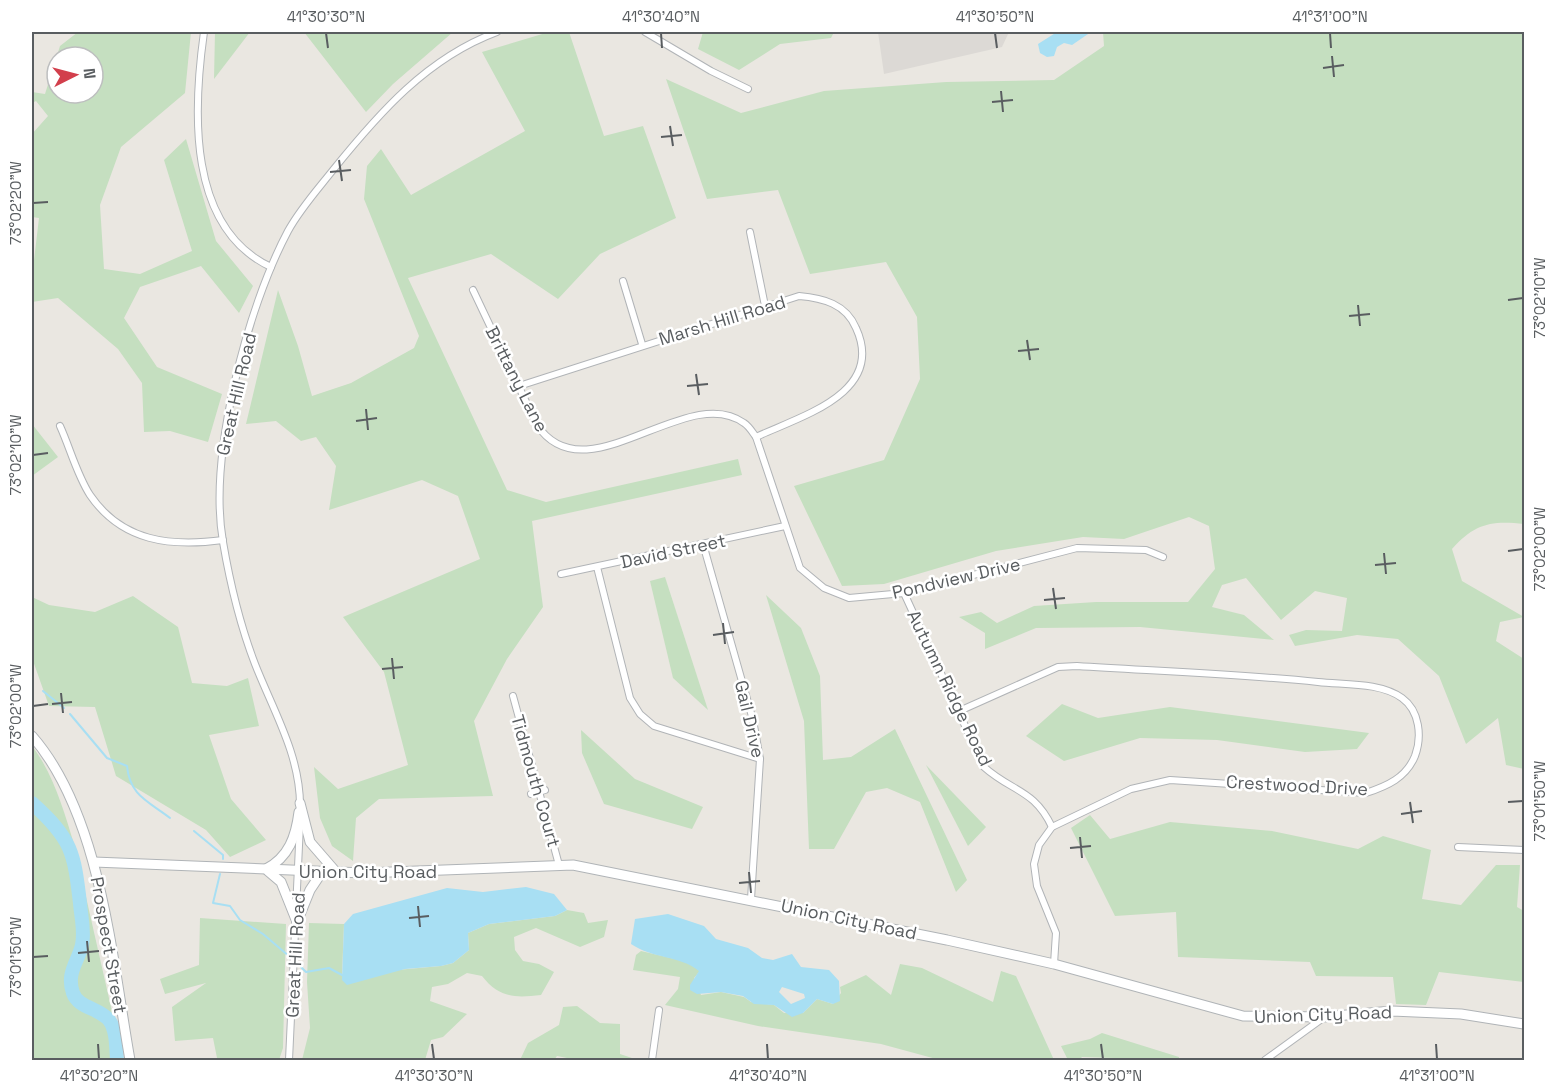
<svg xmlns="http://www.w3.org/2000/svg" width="1556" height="1092" viewBox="0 0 1556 1092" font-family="'Space Grotesk',sans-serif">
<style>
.industrial{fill:#dcd9d5}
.green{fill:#c5dfc0;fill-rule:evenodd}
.water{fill:#a8dff3;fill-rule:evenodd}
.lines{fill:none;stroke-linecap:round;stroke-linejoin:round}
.stream{stroke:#a8dff3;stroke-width:2}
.river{stroke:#a8dff3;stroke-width:14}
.street-casing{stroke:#b1b4b7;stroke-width:8}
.secondary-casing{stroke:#b0b4b7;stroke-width:11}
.street{stroke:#fff;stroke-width:6}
.secondary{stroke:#fff;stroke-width:9}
.ticks{fill:none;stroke:#595d60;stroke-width:2}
.labels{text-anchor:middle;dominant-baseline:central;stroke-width:5;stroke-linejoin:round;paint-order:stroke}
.street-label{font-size:18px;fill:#595d60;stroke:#fff}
.neatline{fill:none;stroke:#595d60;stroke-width:2}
.ticks-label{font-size:15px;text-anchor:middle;fill:#595d60}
</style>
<rect width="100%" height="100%" fill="#eae7e1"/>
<path class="industrial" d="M878 32H1009L1002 47 884 74Z"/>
<g class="green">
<path d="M78 32H191L185 93 121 147 100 205 104 269 140 274 192 251 164 160 186 139 216 241 253 286 239 313 201 266 140 287 124 318 157 367 222 394 208 442 170 431 144 432 142 383 118 349 58 298 32 302V277L39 218 32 217V134L48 116 36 101 32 103V92L45 94 60 46ZM57 57H93V93H57Z"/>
<path d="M215 32H250L214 79Z"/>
<path d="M304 32H453L393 84 366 112Z"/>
<path d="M549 32H569L604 136 643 126 676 218 600 254 558 299 491 254 408 278 507 490 546 502 738 459 742 475 532 521 543 607 507 659 474 721 493 796 379 799 356 818 353 861 332 846 320 818 314 767 338 789 408 765 384 672 343 617 480 559 458 496 422 480 329 510 336 466 316 437 301 441 276 421 246 424 278 290 298 346 312 396 351 383 414 348 419 336 364 199 367 166 381 149 411 195 525 131 482 52Z"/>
<path d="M703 32H834L831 38 780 44 739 70 698 49Z"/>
<path d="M1103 32H1524V524C1491 520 1474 524 1452 549L1462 581 1524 617 1500 622 1496 641 1524 659V769L1506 765 1498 718 1466 744 1439 676 1398 639 1357 635 1295 646 1289 635 1306 630 1342 631 1347 598 1315 591 1281 620 1246 578 1222 585 1212 607 1244 615 1274 640 1140 627 1036 628 985 649V633L959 617 981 612 997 623 1034 606 1096 602H1188L1215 569 1209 526 1189 517 1124 539 1083 537 996 551 884 584 842 586 794 486 884 460 920 379 917 317 886 262 810 274 778 190 707 199 666 79 741 113 824 91 946 82 1054 80 1104 46Z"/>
<path d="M32 424 58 457 32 476Z"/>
<path d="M665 577 708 710 673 678 650 581Z"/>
<path d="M766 595 801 628 820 676 823 760 851 757 895 729 967 880 956 892 920 802 887 788 866 792 834 849H809L804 721Z"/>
<path d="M133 596 178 627 192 683 227 686 248 678 259 726 209 735 231 799 266 840 230 857 206 830 116 776 95 707 49 706 32 658V597L49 605 95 612Z"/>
<path d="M1062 704 1098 718 1170 707 1369 733 1357 749 1305 752 1217 740 1140 738 1064 761 1026 736Z"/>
<path d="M581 730 635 779 703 807 692 829 604 804 582 753Z"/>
<path d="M32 746C53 773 64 811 74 844L123 1060H32Z"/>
<path d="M926 765 986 827 968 846Z"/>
<path d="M1090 815 1110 839 1170 822 1272 831 1358 849 1383 836 1431 850 1422 899 1461 905 1496 865H1520L1517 907 1524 911V982L1439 972 1426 1005 1396 1004 1393 977 1316 976 1310 962 1178 957 1176 912 1115 916 1071 828Z"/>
<path d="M567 910 584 913 588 923 608 920 604 937 580 947 536 928 514 937 515 950 523 961 539 964 554 972 541 995C515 998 499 998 482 976L467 973 448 984 432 987 430 1001 467 1014 443 1037 431 1040 425 1060H302L310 1028 307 982 309 923 344 924 342 975 441 966 453 963 469 950 468 933 489 924 555 916Z"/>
<path d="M200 918 286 924 283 1048 279 1060H214L217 1058 213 1038 175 1041 172 1007 206 983 165 994 160 979 199 965Z"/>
<path d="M641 951 688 962 700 971 694 978 701 995 721 992 744 997 751 1002 774 1005 784 1013H803L817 999 833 1004 841 993 840 987 866 975 891 995 900 964 922 968 993 1002 1001 971 1016 976 1054 1060H940L881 1044 758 1026 665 1005 678 989 680 977 633 970 636 955Z"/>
<path d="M577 1006 600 1023 620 1024V1054L638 1060H577L557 1056 554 1060H520L528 1043 559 1025 563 1007Z"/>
<path d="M1102 1033 1179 1057V1060L1082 1057 1079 1060H1068L1061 1046 1090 1039Z"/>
</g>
<g class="water">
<path d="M1057 32H1091L1072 45 1064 43 1057 47 1054 56 1047 57 1040 53 1038 44Z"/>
<path d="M526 887 554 894 567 910 555 916 489 924 468 933 469 950 453 963 441 966 405 969 347 985 342 980 344 924 353 914 447 888 483 892Z"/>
<path d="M668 914 704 926 716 939 748 948 762 958 773 960 792 954 801 967 829 970 839 981 840 1001 833 1004 817 999 803 1013 792 1017 774 1005 754 1004 743 996 721 992 697 994 690 990V985L699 971C679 955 653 959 631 944L635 919ZM782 987 804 994 805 998 791 1004 779 992Z"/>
</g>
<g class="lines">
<g class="stream">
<path d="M43 691 64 708"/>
<path d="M70 714 107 758 127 766C130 796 148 801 170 818"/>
<path d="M194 831 223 855V859"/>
<path d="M220 874 213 903 230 906 240 920 263 934 290 957"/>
<path d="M300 966 306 972 329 968 342 975"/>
</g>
<path class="river" d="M32 803C72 839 74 852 80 903 81 917 85 931 82 945 78 962 66 973 73 993 78 1008 99 1008 109 1020 117 1031 116 1048 117 1060"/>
<g class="street-casing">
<g id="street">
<path d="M204 32C193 110 187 228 271 267"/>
<path d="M645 32 711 71 748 89"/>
<path d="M750 232 765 306"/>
<path d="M623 281 642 344"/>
<path d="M473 290 537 425C586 498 687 381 744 423 749 426 753 433 756 437L800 568 824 588 849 598 904 593 1077 548 1146 550 1163 557"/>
<path d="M519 386 799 296C823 298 846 304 856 328 886 393 801 416 756 437"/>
<path d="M60 426C70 448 77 475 90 495 122 542 171 547 223 540"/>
<path d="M703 544 753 720 760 759 751 899"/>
<path d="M597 567 630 698 640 714 654 726 760 759"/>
<path d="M561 574 785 526"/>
<path d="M904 593 984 767C1012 792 1034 789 1052 827"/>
<path d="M513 696 559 865"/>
<path d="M957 712 1058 667 1077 666C1157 671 1238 674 1318 682 1344 685 1380 682 1402 698 1420 711 1422 737 1415 756 1406 778 1387 786 1366 793L1170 780 1131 789 1052 827 1039 845 1034 864 1037 886 1056 933 1054 964"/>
<path d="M531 794 545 790"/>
<path d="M300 805C300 755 273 710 255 664 240 625 230 583 223 542 208 456 247 308 288 231 300 209 318 189 333 170 379 113 427 58 497 32"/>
<path d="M1458 847 1524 850"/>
<path d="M289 1060 300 824"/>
<path d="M652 1060 659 1010"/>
<path d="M1265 1060 1323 1018"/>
</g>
</g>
<g class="secondary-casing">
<g id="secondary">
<path d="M32 736C101 815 112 960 130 1060"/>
<path d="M300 803 310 842 336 872"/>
<path d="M94 862 364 873 573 865 947 940 1054 964 1243 1016 1324 1017 1392 1011 1461 1014 1524 1024"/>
<path d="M266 869C289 857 296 836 299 812"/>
<path d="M268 871 281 882 297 922"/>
<path d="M297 922 310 890 322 872"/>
</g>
</g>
<use href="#street" class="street"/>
<use href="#secondary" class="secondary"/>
</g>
<path class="ticks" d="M326 33 328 48M661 33 662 48M995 33 997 48M1330 33 1331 48M1332 56 1334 77M1323 68 1344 65M1001 91 1003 112M992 102 1013 100M670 126 673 146M661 137 682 135M339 160 342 181M330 172 351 170M33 203 48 202M1508 300 1523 298M1358 305 1360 326M1349 316 1370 314M1027 340 1030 360M1018 351 1039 349M696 374 699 395M687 386 708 384M366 409 368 430M356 421 377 418M33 455 48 453M1508 551 1523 549M1384 553 1386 574M1375 565 1396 563M1053 588 1056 609M1044 600 1065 598M723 623 725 644M713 635 734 632M392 658 394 679M382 669 403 667M61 693 63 713M52 704 72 702M33 706 48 704M1410 802 1413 823M1508 802 1523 801M1401 814 1422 811M1080 837 1082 858M1070 848 1091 846M749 872 751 893M739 883 760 881M418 906 420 927M409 918 429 916M87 941 89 962M78 953 99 951M33 957 48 956M98 1044 99 1059M432 1044 434 1059M767 1044 768 1059M1101 1044 1103 1059M1436 1044 1437 1059"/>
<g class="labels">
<g class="street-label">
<text transform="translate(722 320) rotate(-17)">Marsh Hill Road</text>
<text transform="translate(517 379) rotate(63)">Brittany Lane</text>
<text transform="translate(236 394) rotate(-77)">Great Hill Road</text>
<text transform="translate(673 551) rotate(-12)">David Street</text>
<text transform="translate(956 578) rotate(-13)">Pondview Drive</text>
<text transform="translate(950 688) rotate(64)">Autumn Ridge Road</text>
<text transform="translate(750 719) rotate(77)">Gail Drive</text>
<text transform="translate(536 781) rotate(74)">Tidmouth Court</text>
<text transform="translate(1297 785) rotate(3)">Crestwood Drive</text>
<text x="368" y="871">Union City Road</text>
<text transform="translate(849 919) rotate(12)">Union City Road</text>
<text transform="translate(109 945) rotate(80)">Prospect Street</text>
<text transform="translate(295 955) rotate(-87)">Great Hill Road</text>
<text transform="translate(1323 1014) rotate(-2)">Union City Road</text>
</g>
</g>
<rect width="1556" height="1092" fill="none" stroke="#ffffff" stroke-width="66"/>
<g transform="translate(75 75) rotate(84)"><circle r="28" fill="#ffffff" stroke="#bdbebf" stroke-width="1.5"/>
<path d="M0-4.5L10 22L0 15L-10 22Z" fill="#d23f4c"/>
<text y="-9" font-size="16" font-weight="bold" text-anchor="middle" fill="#595d60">N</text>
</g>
<rect x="33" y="33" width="1490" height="1026" class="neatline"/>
<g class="ticks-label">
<text x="326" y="22">41°30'30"N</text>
<text x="661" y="22">41°30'40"N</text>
<text x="995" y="22">41°30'50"N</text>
<text x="1330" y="22">41°31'00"N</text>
<text transform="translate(16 203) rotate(-90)" y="5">73°02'20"W</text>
<text transform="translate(1540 298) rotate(-90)" y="5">73°02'10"W</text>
<text transform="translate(16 455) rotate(-90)" y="5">73°02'10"W</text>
<text transform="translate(1540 549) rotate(-90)" y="5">73°02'00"W</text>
<text transform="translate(16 706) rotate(-90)" y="5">73°02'00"W</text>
<text transform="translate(1540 801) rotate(-90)" y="5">73°01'50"W</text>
<text transform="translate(16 957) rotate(-90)" y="5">73°01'50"W</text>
<text x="99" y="1081">41°30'20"N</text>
<text x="434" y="1081">41°30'30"N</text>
<text x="768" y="1081">41°30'40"N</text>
<text x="1103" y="1081">41°30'50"N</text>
<text x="1437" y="1081">41°31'00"N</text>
</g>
</svg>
